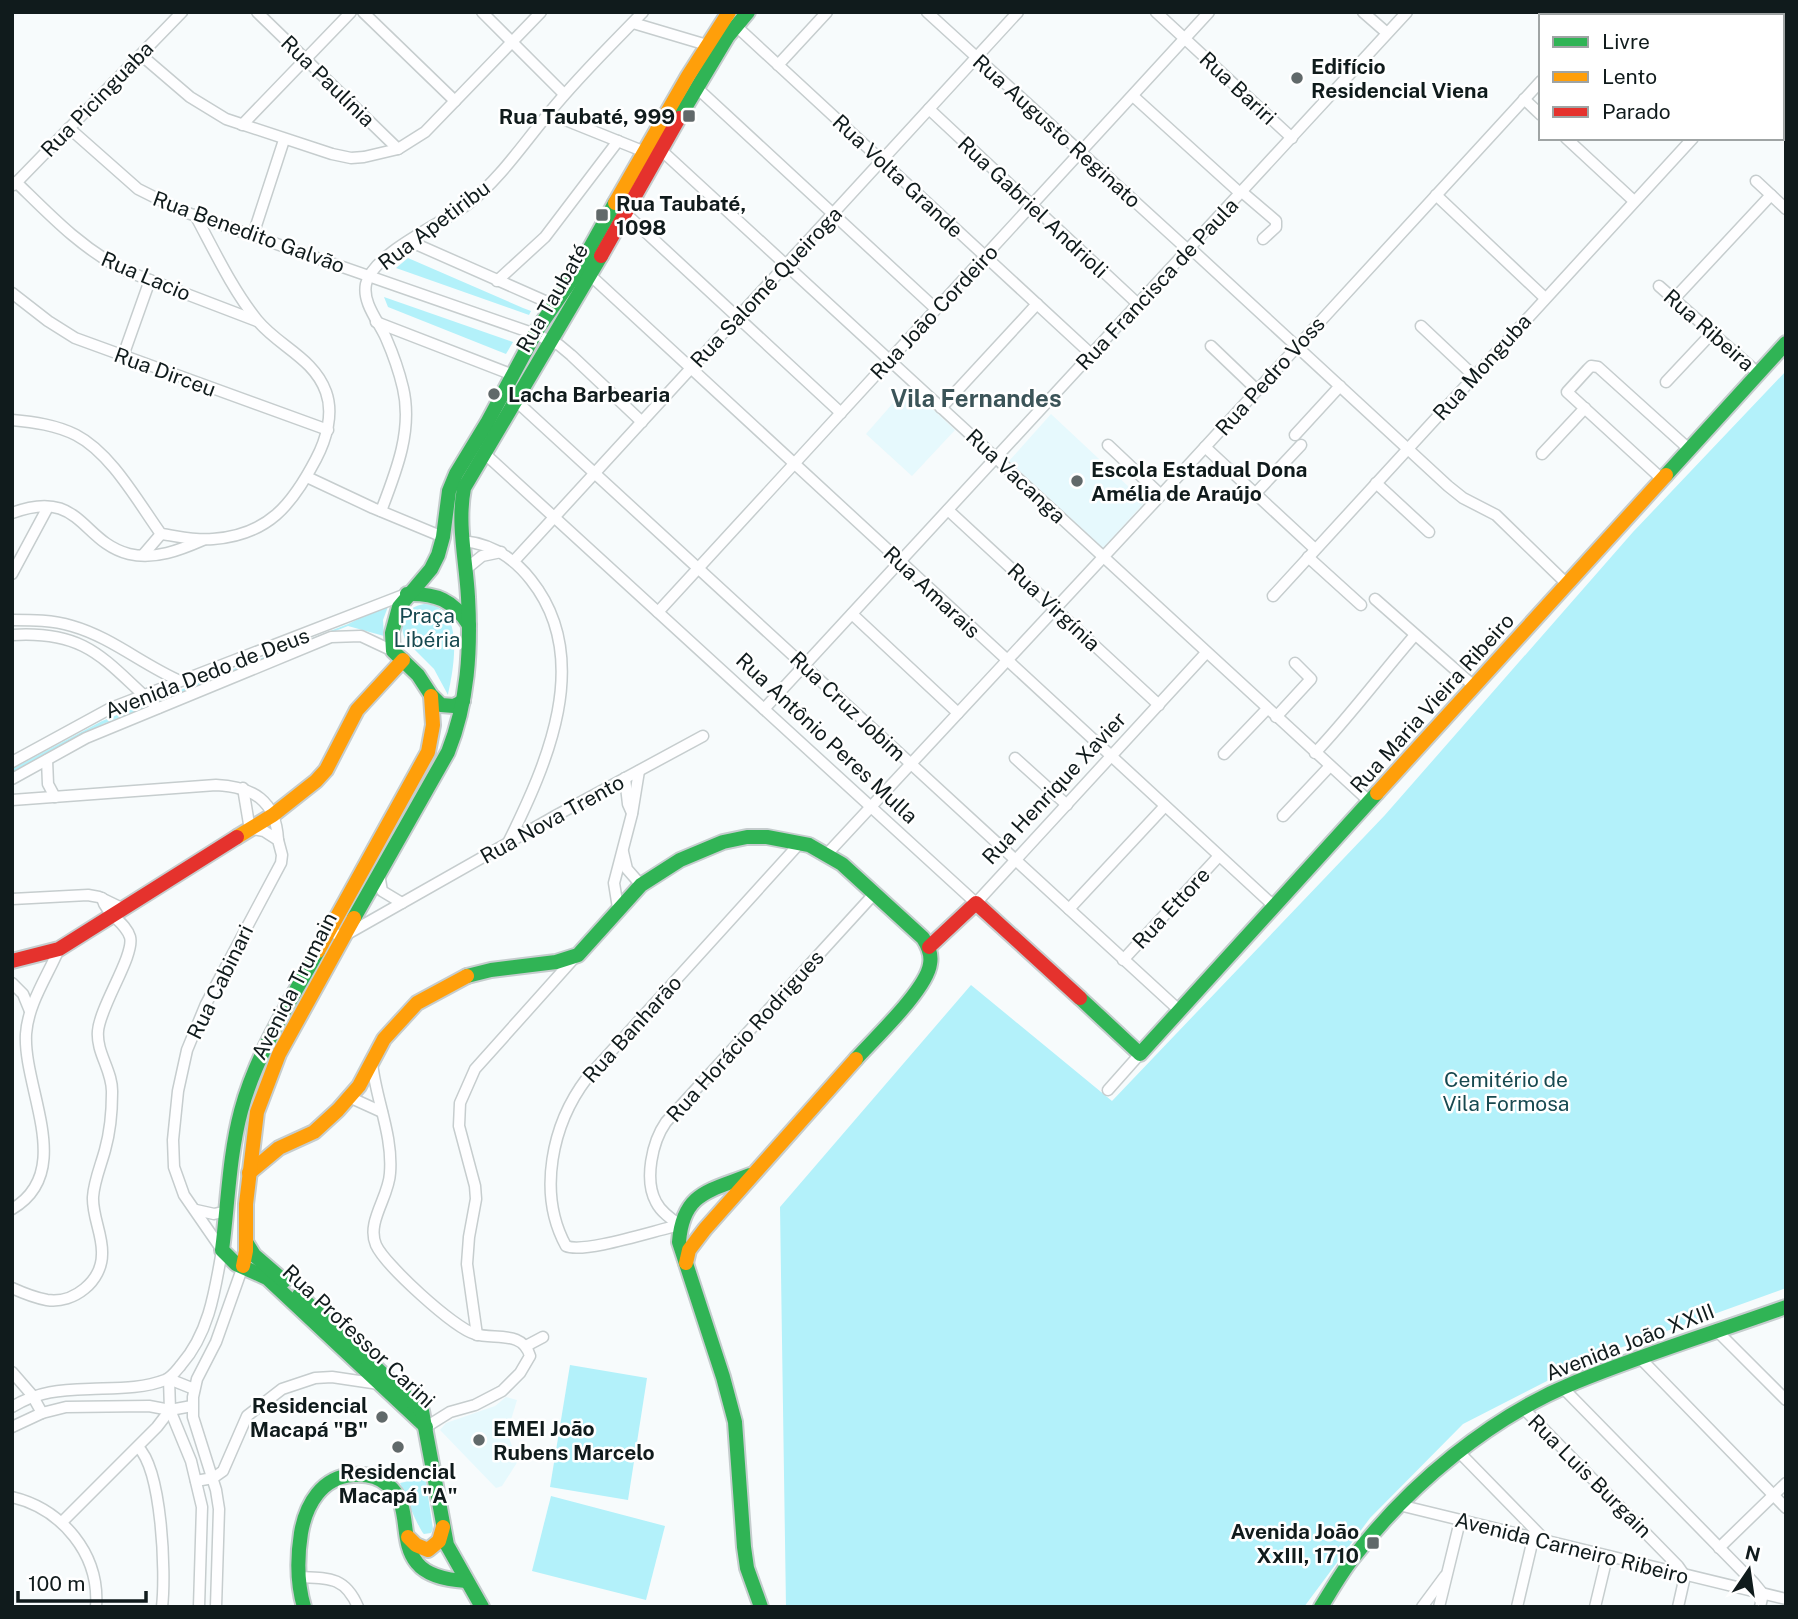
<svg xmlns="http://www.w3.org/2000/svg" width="1798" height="1619" viewBox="0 0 1798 1619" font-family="'Public Sans',sans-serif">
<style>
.built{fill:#e6f9fd}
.green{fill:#b3f1fa}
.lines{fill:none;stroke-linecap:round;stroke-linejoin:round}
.street-casing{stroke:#c6cdce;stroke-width:13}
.fast-casing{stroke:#c6cdce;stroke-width:18}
.slow-casing{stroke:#c6cdce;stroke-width:18}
.jam-casing{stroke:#c6cdce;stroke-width:18}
.street{stroke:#fefeff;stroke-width:10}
.fast{stroke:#30b455;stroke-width:14}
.slow{stroke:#ff9f0a;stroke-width:14}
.jam{stroke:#e5322d;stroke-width:14}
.poi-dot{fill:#61696a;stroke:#fff;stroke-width:2.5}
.labels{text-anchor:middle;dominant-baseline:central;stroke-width:5;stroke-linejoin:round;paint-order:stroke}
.poi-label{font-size:21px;font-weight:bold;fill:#101b1c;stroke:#fff;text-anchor:start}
.street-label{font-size:21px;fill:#101b1c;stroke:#fff}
.park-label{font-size:21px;fill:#174950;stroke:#fff}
.quarter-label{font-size:24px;font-weight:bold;fill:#3b5458;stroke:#fff}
</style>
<rect width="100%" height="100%" fill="#f7fbfc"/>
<g class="built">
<path d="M908 386 955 430 912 476 866 434Z"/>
<path d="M1051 414 1145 502 1103 548 1009 461Z"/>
<path d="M506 1397 517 1400 507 1433 518 1461 502 1486 496 1488 440 1430 446 1423 495 1406Z"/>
</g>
<g class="green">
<path d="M408 258 523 308 531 311 529 315 396 268Z"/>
<path d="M384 297 513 342 506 354 388 307Z"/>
<path d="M1786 371V1288L1592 1358 1463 1424 1370 1518 1304 1607H786L780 1207 971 985 1112 1101 1385 815 1633 532Z"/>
<path d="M389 604 383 620 384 636 348 626 103 724 12 772V769L102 721 348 624Z"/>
<path d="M424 604C466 605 454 668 448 695L434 669 406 641C397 623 405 607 424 604Z"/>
<path d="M570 1365 647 1378 628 1500 550 1487Z"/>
<path d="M424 1469 433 1529 431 1533 424 1534C419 1530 404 1492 400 1483L414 1480Z"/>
<path d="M551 1496 665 1526 646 1600 532 1571Z"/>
</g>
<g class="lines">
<g class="street-casing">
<g id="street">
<path d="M257 12 398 149"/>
<path d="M363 12 455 101"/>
<path d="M482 12 564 94"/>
<path d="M927 12 1188 250"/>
<path d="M1156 12 1292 138"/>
<path d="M1363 12 1387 33"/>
<path d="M1635 12 1639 16"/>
<path d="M1772 12 1775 16"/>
<path d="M1601 16 1605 12"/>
<path d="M1782 22 1786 26"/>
<path d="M633 23 707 45"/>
<path d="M736 26 1091 354"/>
<path d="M1782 42 1786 38"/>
<path d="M141 55 190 97 226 119 332 154 351 158 364 157 398 149 425 132 541 12"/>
<path d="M778 65 827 12"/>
<path d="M697 88 936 309"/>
<path d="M1133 96 1240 193"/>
<path d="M1524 99 1541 115"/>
<path d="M929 109 1138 304"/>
<path d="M548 113 645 152"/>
<path d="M242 125 351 12"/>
<path d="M69 128 138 189 182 211 535 334 559 345 571 355 642 422"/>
<path d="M1566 138 1634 201"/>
<path d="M661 150 1370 802"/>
<path d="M1756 181 1786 209"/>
<path d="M16 182C52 217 77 244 121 269L257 321"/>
<path d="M14 185 182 12"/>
<path d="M1242 192 1276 221V227L1263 239"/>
<path d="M1436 195 1545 298"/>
<path d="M625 213 841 413"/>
<path d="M253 235 284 140"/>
<path d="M409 241 554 305"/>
<path d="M1190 248 1448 486 1463 498 1496 515 1567 584"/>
<path d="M590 275 1275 907"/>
<path d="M497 281 545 237 618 141"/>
<path d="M1659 286 1759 374"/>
<path d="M12 293 48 321 75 338 328 430"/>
<path d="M1674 299 1771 195"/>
<path d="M376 322 513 375"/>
<path d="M1421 326 1474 376"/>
<path d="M1211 346 1257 390"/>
<path d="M123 356 150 280"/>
<path d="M1666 382 1712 333"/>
<path d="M516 401 1180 1011"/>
<path d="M941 408 1037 304"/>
<path d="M12 420C34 422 56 425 76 435 111 453 138 502 161 534 177 536 196 541 213 539 268 535 292 505 316 459 326 440 334 414 326 392 314 358 278 346 257 320 232 289 214 250 195 215"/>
<path d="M1295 435 1340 386"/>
<path d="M1108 445 1161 495"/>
<path d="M1205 447 1315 549"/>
<path d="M484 453 976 903 1206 653"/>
<path d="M1542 454 1585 408"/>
<path d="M307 477 373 508 443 537"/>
<path d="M1663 480 1567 392 1588 369 1591 366 1598 367 1690 450"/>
<path d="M1376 483 1429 532"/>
<path d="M1255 494 1301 445"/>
<path d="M948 510 1159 705"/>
<path d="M381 511C396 472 413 430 403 388 399 371 393 354 386 338 379 322 362 303 366 284 373 253 443 223 468 204 500 179 523 144 549 113 578 77 611 45 643 12"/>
<path d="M12 513C81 487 81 542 129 554 155 560 180 550 203 540"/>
<path d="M463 541C492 544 513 557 531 580 594 659 547 764 508 843"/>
<path d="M143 555 161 534"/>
<path d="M1308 557 1361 605"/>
<path d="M514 561 1018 12"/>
<path d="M466 569 482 556 501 552"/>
<path d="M12 574 48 507"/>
<path d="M1273 596 1693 138"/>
<path d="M1375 599 1475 687"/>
<path d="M658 612 1209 12"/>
<path d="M852 614 958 713"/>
<path d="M12 620C33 620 52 620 72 626 111 637 143 665 180 681"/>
<path d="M12 635C90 630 106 663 158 708"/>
<path d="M764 709 1407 12"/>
<path d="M1276 717 1311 679 1295 663"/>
<path d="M1315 753C1351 715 1381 674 1415 635"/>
<path d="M1224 754 1267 709"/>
<path d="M1015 758 1067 805"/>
<path d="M47 760 48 784 55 797"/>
<path d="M12 762 111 708 406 594"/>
<path d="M625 778 628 804 632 813"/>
<path d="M12 779 86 738 331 637 361 636 393 651"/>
<path d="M243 788 250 830"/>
<path d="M12 800 216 785C253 787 276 800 278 840"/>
<path d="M1283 816 1330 766"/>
<path d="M623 852 627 869 641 885"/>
<path d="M827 854 1161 495 1541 81"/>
<path d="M379 874 382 891 402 903"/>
<path d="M12 899 88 895 99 897 124 909"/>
<path d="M618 908 614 883 632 814 639 771"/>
<path d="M1069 909 1165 806"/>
<path d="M330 931 342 937 557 815 703 736"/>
<path d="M1123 960 1219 856"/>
<path d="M12 983 23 994 30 1011"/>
<path d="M372 1063C376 1100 393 1135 390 1173 389 1197 366 1222 376 1245 385 1265 454 1328 475 1334 494 1340 523 1330 530 1356L520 1373 502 1391 475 1405 450 1412 426 1427"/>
<path d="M1108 1090 1140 1054"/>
<path d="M349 1097 382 1112"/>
<path d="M12 1209C76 1172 23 1089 26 1034 28 1004 47 977 59 949"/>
<path d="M196 1210 214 1214 227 1211"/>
<path d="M680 1225C656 1230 584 1254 566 1246 537 1193 552 1124 587 1078L800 843"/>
<path d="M680 1225C671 1219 661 1212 656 1202 644 1180 652 1142 666 1122L874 894"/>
<path d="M12 1288C23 1293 36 1298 47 1300 74 1304 102 1281 102 1254 103 1235 92 1216 93 1197 94 1181 101 1165 105 1150 110 1132 112 1112 112 1093 113 1071 96 1053 98 1031 100 1006 135 955 130 937 125 921 106 915 102 898"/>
<path d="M1717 1331 1786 1400"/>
<path d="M477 1335 467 1264 469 1237 476 1199 475 1186 459 1126 460 1103 475 1069 577 955"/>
<path d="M526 1346 543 1337"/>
<path d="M1641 1359 1786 1508"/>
<path d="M12 1372 32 1395 42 1413"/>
<path d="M169 1379 170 1410 191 1461 202 1507 199 1607"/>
<path d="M169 1379 194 1389"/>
<path d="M1563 1388 1754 1583 1763 1594 1760 1607"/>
<path d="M12 1407C38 1391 61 1390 90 1389 114 1388 142 1389 165 1380 172 1377 176 1371 181 1365 209 1333 215 1291 222 1250L184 1195 174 1167 173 1140 178 1091 187 1050 206 1004 281 863 282 855 278 840 264 831 253 829"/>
<path d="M1523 1408 1678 1566 1685 1576 1678 1607"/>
<path d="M12 1427 42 1413 66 1407 149 1406 170 1410 192 1406"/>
<path d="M138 1447C162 1470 166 1573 162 1607"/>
<path d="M1459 1452 1546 1541"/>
<path d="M196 1481 213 1478 223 1471 247 1416 282 1389 315 1378 332 1377 379 1384"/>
<path d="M12 1497C62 1509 100 1554 96 1607"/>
<path d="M1399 1505 1786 1599"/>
<path d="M62 1522 157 1427 170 1410"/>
<path d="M1719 1548 1786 1483"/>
<path d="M298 1577C328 1578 345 1576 358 1607"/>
<path d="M216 1607 219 1509 216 1490 193 1417V1397L197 1379 216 1342 243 1266"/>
<path d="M1422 1607 1445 1576"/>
<path d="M1439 1607 1460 1521"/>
<path d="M1517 1607 1533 1539"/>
<path d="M1595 1607 1607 1557"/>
</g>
</g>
<g class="fast-casing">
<g id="fast">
<path d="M679 118 728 36 748 12"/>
<path d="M1666 475 1786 343"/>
<path d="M407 594C436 593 453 600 469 625"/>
<path d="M463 701 454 706 441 705 431 695 418 675 393 651 392 633 399 607 431 569 438 555 443 537 449 491 456 474 487 423 537 330 576 273 615 203"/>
<path d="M354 918 448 752C468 702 471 650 468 597 466 560 457 524 464 488L601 256"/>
<path d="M318 951C290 1002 256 1054 241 1111 229 1156 228 1204 222 1250L236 1264 267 1278 426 1427"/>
<path d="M467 976 491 970 556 962 578 955 641 885 680 860 723 842 747 837H767L809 845 842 864 923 938C928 946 932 954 930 964 927 989 874 1039 856 1059"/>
<path d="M1080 998 1140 1054 1377 793"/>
<path d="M750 1175C710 1191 683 1192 679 1242L723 1377 735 1422 744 1547 747 1568 761 1607"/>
<path d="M246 1242 254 1255 284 1281"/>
<path d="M299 1295 422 1411 447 1545 482 1607"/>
<path d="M304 1607C297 1583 297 1558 301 1533 306 1504 322 1477 353 1475 366 1474 379 1477 388 1485 413 1505 398 1540 417 1563 428 1577 449 1580 466 1581"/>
<path d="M1321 1607C1331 1591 1341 1573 1353 1558 1409 1485 1490 1417 1576 1382 1644 1354 1716 1332 1786 1307"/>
</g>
</g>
<g class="slow-casing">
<g id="slow">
<path d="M615 203 688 76 729 12"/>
<path d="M1377 793 1666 475"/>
<path d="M237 837 273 815 316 781 326 770 357 710 403 660"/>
<path d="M318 951 428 752 433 725 431 696"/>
<path d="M249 1173 279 1148 314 1132 338 1110 359 1086 384 1039 417 1003 467 976"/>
<path d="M686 1263 689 1250 705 1229 856 1059"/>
<path d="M243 1266 246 1251V1204L257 1112 279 1054 354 918"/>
<path d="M408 1537 416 1545 428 1550 439 1541 443 1527"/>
</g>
</g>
<g class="jam-casing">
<g id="jam">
<path d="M601 256 679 118"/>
<path d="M929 947 976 903 1080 998"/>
<path d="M12 961 59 949 237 837"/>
</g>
</g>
<use href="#street" class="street"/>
<use href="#fast" class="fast"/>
<use href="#slow" class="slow"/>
<use href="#jam" class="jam"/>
</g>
<g class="poi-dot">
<circle cx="1297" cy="78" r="7"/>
<rect x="682" y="109" width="14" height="14" rx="3.5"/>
<rect x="595" y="208" width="14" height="14" rx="3.5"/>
<circle cx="494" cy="394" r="7"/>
<circle cx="1077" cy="481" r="7"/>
<circle cx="382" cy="1417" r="7"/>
<circle cx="479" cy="1440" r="7"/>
<circle cx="398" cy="1447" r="7"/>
<rect x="1366" y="1536" width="14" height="14" rx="3.5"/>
</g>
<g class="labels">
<g class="poi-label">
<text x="1311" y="66">Edifício<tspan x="1311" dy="24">Residencial Viena</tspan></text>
<text x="675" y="116" text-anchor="end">Rua Taubaté, 999</text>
<text x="616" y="203">Rua Taubaté,<tspan x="616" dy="24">1098</tspan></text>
<text x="508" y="394">Lacha Barbearia</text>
<text x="1091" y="469">Escola Estadual Dona<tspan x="1091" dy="24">Amélia de Araújo</tspan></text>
<text x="368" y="1405" text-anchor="end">Residencial<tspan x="368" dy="24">Macapá "B"</tspan></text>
<text x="493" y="1428">EMEI João<tspan x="493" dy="24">Rubens Marcelo</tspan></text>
<text x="398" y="1471" text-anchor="middle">Residencial<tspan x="398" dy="24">Macapá "A"</tspan></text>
<text x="1359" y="1531" text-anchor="end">Avenida João<tspan x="1359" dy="24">XxIII, 1710</tspan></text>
</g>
<g class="street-label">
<text transform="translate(328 81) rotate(44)">Rua Paulínia</text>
<text transform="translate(1238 88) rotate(43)">Rua Bariri</text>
<text transform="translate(97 99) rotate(-46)">Rua Picinguaba</text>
<text transform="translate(1057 131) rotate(42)">Rua Augusto Reginato</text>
<text transform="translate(898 176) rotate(43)">Rua Volta Grande</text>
<text transform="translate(1033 207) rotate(43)">Rua Gabriel Andrioli</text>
<text transform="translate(434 225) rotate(-37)">Rua Apetiribu</text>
<text transform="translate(249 232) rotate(20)">Rua Benedito Galvão</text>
<text transform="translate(146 276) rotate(23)">Rua Lacio</text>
<text transform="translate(1157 284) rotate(-47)">Rua Francisca de Paula</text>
<text transform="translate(766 287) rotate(-47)">Rua Salomé Queiroga</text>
<text transform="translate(552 298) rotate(-60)">Rua Taubaté</text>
<text transform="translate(934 312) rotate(-47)">Rua João Cordeiro</text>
<text transform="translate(1709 330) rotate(41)">Rua Ribeira</text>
<text transform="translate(1482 367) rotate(-48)">Rua Monguba</text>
<text transform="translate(165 372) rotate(20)">Rua Dirceu</text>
<text transform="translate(1270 376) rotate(-48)">Rua Pedro Voss</text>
<text transform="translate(1016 476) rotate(43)">Rua Vacanga</text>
<text transform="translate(932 592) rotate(43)">Rua Amarais</text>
<text transform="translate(1054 607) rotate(43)">Rua Virgínia</text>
<text transform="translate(207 673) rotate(-21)">Avenida Dedo de Deus</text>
<text transform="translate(1432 703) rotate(-48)">Rua Maria Vieira Ribeiro</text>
<text transform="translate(848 706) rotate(43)">Rua Cruz Jobim</text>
<text transform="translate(827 738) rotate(43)">Rua Antônio Peres Mulla</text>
<text transform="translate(1054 788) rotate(-47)">Rua Henrique Xavier</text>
<text transform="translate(552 819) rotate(-29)">Rua Nova Trento</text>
<text transform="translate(1171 908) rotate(-47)">Rua Ettore</text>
<text transform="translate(220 982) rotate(-64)">Rua Cabinari</text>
<text transform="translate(294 986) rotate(-63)">Avenida Trumain</text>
<text transform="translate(632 1029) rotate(-48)">Rua Banharão</text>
<text transform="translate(745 1036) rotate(-48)">Rua Horácio Rodrigues</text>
<text transform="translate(359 1336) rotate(43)">Rua Professor Carini</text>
<text transform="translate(1630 1342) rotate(-21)">Avenida João XXIII</text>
<text transform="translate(1590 1476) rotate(45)">Rua Luis Burgain</text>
<text transform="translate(1572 1548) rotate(14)">Avenida Carneiro Ribeiro</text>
</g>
<g class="park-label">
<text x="427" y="615">Praça<tspan x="427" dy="24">Libéria</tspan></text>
<text x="1506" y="1079">Cemitério de<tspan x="1506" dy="24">Vila Formosa</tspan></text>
</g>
<g class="quarter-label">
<text x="976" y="398">Vila Fernandes</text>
</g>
</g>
<rect width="1798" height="1619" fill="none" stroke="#101b1c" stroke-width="28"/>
<rect x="1539" y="14" width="245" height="126" fill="#ffffff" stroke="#9fa4a4" stroke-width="2"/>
<rect x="1553" y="37" width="35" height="10" fill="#30b455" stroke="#9fa4a4" stroke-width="2"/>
<text x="1602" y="49" font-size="21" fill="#101b1c">Livre</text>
<rect x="1553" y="72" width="35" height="10" fill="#ff9f0a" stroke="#9fa4a4" stroke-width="2"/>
<text x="1602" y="84" font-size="21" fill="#101b1c">Lento</text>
<rect x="1553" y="107" width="35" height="10" fill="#e5322d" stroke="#9fa4a4" stroke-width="2"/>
<text x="1602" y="119" font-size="21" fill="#101b1c">Parado</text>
<g transform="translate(1749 1570) rotate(13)" stroke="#ffffff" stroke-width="5" paint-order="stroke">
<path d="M0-5L12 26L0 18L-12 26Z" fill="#101b1c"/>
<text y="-10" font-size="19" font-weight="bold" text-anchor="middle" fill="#101b1c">N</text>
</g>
<path d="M18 1591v10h128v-10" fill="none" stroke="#101b1c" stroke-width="3.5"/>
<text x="28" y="1591" font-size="21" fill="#101b1c" stroke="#ffffff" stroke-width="5" paint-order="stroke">100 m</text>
</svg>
